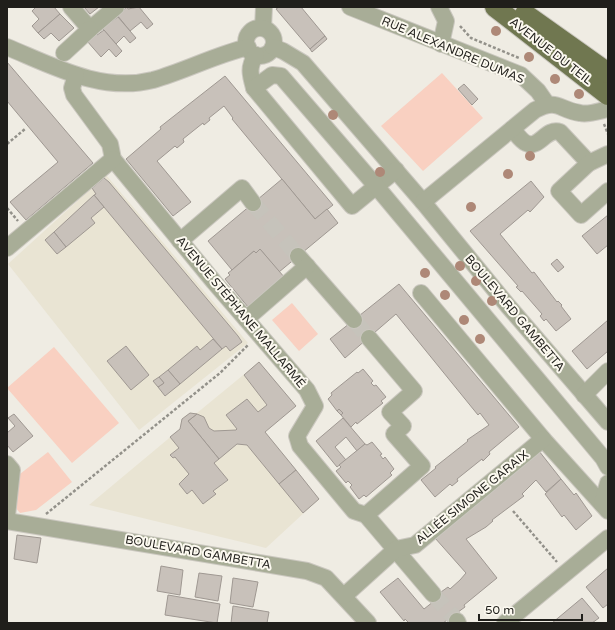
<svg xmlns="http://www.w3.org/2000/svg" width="615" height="630" viewBox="0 0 615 630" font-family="'Varela Round',sans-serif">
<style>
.built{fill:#e9e4d3}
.green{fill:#f9d0c1}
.building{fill:#c8c1ba;stroke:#9f9892}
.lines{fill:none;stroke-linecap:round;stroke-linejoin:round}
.minor-tunnel{stroke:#c6c3bb;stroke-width:16;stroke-dasharray:16 8;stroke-linecap:butt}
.minor-casing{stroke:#cac7bf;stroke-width:18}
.major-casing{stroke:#cac7bf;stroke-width:22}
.path{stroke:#93918a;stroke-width:2.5;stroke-dasharray:3 2;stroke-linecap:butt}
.minor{stroke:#a8ad97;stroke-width:16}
.major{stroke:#707750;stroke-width:20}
.tree{fill:#ae8877}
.labels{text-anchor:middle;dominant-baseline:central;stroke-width:4;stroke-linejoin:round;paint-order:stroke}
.street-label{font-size:12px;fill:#201f1b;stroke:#fcf9f0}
</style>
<rect width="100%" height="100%" fill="#efece3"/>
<g class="built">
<path d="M106 175 248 343 139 430 8 264Z"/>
<path d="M259 362 296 406 265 432 319 499 266 548 89 505 180 429 181 422 185 416 190 413H197Z"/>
</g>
<g class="green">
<path d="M442 73 483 118 423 171 381 126Z"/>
<path d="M292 303 318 334 299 351 272 320Z"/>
<path d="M54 347 119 423 72 463 7 388Z"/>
<path d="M48 452 72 482 36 510 20 513 15 507 20 474Z"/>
</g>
<g class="building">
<path d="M36 7H54L60 14 38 33 32 26 39 19 32 11Z"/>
<path d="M84 7H99L90 14Z"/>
<path d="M127 7 128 9 139 7 153 24 147 29 141 22 130 31 117 15Z"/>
<path d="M279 7H301L325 36 310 49 276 9Z"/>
<path d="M60 14 74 28 59 41 51 33 44 39 38 33Z"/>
<path d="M118 17 136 38 130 43 124 36 116 44 102 28Z"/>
<path d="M104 30 122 51 116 57 109 49 101 57 87 41 96 33 97 35Z"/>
<path d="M325 36 327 39 312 52 310 49Z"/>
<path d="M7 62 93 163 26 220 10 202 58 162 7 101Z"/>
<path d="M225 76 333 205 315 219 232 119 233 118 224 106 209 118 210 120 204 125 203 123 183 139 184 142 177 148 175 146 157 161 191 202 173 216 126 159 161 129 160 127Z"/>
<path d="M464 84 478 99 472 105 458 89Z"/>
<path d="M104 178 109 182 238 336 242 342 230 351 226 346 222 349 94 195 96 194 92 188Z"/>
<path d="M282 179 315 219 327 209 338 223 279 272 260 249 256 253 254 251 232 270 208 241Z"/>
<path d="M531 181 544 197 530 212 528 210 500 234 532 273 534 272 557 302 558 301 562 305 561 306 571 319 556 331 546 319 544 321 540 316 542 314 522 291 521 292 516 287 518 286 470 231Z"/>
<path d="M94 195 104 207 91 218 95 223 66 247 54 232Z"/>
<path d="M608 215V245L597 254 582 236Z"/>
<path d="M54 232 66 247 57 254 45 240Z"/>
<path d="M260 249 285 278 254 305 252 303 248 307 225 279 230 275 228 273 232 270 254 251 256 253Z"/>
<path d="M557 259 564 267 558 272 551 264Z"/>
<path d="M399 284 519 427 489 452 490 454 483 461 482 459 457 479 458 481 452 486 450 484 435 497 421 480 436 468 435 467 468 441 467 440 489 425 480 413 478 415 396 314 345 358 330 339Z"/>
<path d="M608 320V351L587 369 572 351Z"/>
<path d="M213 339 222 349 180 384 168 370 197 346 200 350Z"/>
<path d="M126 346 149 375 131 390 107 361Z"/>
<path d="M259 362 296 406 265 432 296 470 279 484 247 445 237 444 219 459 188 421 197 414 204 417 209 428 214 431 236 430 237 429 226 415 247 399 258 412 267 405 244 375Z"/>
<path d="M363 369 373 381 371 383 374 386 376 385 386 397 381 401 383 403 357 424 356 422 351 427 341 415 343 413 339 409 337 411 328 399 332 395 331 393 357 372 358 373Z"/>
<path d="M168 370 180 384 165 396 158 387 164 383 159 377Z"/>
<path d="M159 377 164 383 158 387 153 381Z"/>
<path d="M339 409 343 413 341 415 337 411Z"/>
<path d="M190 413 197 414 188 421 219 459 214 463 228 480 213 491 216 494 203 504 192 490 187 494 179 484 189 474 175 457 173 458 170 455 179 448 170 437 180 429 182 419Z"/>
<path d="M14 414 33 436 13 452 7 445V433L15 426 8 418Z"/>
<path d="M343 418 365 444 357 451 346 437 335 447 346 460 337 467 316 441Z"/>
<path d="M372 442 382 454 380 455 383 459 385 457 394 469 390 473 392 475 366 497 364 495 359 499 350 487 352 485 348 481 346 483 336 471 341 467 339 465 365 444 367 445Z"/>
<path d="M539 451 561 479 546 492 536 480 522 494 524 496 492 520 493 521 486 527 466 539 497 578 464 605 465 607 443 623H409L405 619 404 621 380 592 398 578 424 609 443 594 441 592 448 587 450 589 460 580 466 573 435 538Z"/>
<path d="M296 470 319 499 303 513 279 484Z"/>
<path d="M561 479 574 495 576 493 592 516 576 530 564 515 562 517 545 494Z"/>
<path d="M17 535 41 538 37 563 14 559Z"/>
<path d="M161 566 183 570 180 595 157 591Z"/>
<path d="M608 568V604L603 608 586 587Z"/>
<path d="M199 573 222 576 218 601 195 597Z"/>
<path d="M233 578 258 582 253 607 230 603Z"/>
<path d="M168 595 220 604 217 623 165 615Z"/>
<path d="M582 598 599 618 592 623H552Z"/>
<path d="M233 606 269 612 267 623H231Z"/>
</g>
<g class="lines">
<g class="minor-tunnel">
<path d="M253 203 298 256"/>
<path d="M354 320 369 338"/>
<path d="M433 594 457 621"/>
</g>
<g class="minor-casing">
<g id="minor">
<path d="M71 7 90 29 116 7"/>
<path d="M350 7 521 75 538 91 547 104"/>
<path d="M439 7 446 21 441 44"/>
<path d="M263 28 264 7"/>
<circle cx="260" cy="42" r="14"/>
<path d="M7 47C53 66 102 93 153 80 185 71 215 55 248 47"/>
<path d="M273 47 283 51 303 63 423 202 508 306 608 422"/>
<path d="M64 53 90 29"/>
<path d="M256 55C248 67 250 74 254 88L352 206 396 170"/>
<path d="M76 75 72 88 74 95 110 144 113 159 214 282 307 390 315 406 297 436 300 446 354 511 366 515 433 594"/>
<path d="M254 88 272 75 281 76 376 186 603 458 608 467"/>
<path d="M512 129C516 133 521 141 526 143 539 150 546 127 560 132L589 163 608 154"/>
<path d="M589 163 559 191 581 215 608 191"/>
<path d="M423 202 535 110C559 98 558 110 580 113 589 115 599 111 608 109"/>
<path d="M180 241 242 188 253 203"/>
<path d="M7 248 113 159"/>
<path d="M298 256 354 320"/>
<path d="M421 293 543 439 608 511"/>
<path d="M246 319 307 266"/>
<path d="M584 395 608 371"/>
<path d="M7 464 12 470 7 516"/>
<path d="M602 504 608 483"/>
<path d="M366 515 422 466 394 434 403 426 390 412 414 391 369 338"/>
<path d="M7 521 307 571 326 578 368 623"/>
<path d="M344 596 396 549 415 545 543 439"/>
<path d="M457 621 458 623"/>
<path d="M505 623 608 538"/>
</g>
</g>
<g class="major-casing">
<g id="major">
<path d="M495 7 608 95"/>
<path d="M525 14 608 73"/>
</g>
</g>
<g class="path">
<path d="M460 26 471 38 519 58"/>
<path d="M604 124 608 134"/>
<path d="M7 144 25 129"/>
<path d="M7 208 18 221"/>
<path d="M513 511 557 562"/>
<path d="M46 514 220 373 249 344"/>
</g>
<use href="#minor" class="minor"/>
<use href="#major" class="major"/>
</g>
<g class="tree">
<circle cx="496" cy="31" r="5"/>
<circle cx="529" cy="57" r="5"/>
<circle cx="555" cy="79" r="5"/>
<circle cx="579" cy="94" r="5"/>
<circle cx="333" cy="115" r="5"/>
<circle cx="530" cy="156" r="5"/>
<circle cx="380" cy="172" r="5"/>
<circle cx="508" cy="174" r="5"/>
<circle cx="471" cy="207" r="5"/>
<circle cx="460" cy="266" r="5"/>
<circle cx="425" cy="273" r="5"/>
<circle cx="476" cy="281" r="5"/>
<circle cx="445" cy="295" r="5"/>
<circle cx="492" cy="301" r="5"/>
<circle cx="464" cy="320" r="5"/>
<circle cx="480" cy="339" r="5"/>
</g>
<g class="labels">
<g class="street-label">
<text transform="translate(453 50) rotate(23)">RUE ALEXANDRE DUMAS</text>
<text transform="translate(551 51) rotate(38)">AVENUE DU TEIL</text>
<text transform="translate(241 312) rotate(50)">AVENUE STÉPHANE MALLARMÉ</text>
<text transform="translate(515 313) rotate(50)">BOULEVARD GAMBETTA</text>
<text transform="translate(472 497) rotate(-39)">ALLÉE SIMONE GARAIX</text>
<text transform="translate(198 552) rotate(10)">BOULEVARD GAMBETTA</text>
</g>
</g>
<rect width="615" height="630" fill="none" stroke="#201f1b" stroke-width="16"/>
<path d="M479 614v6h103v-6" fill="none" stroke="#201f1b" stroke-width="2"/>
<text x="485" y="614" font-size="12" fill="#201f1b" stroke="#fcf9f0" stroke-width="3" paint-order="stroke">50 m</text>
</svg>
